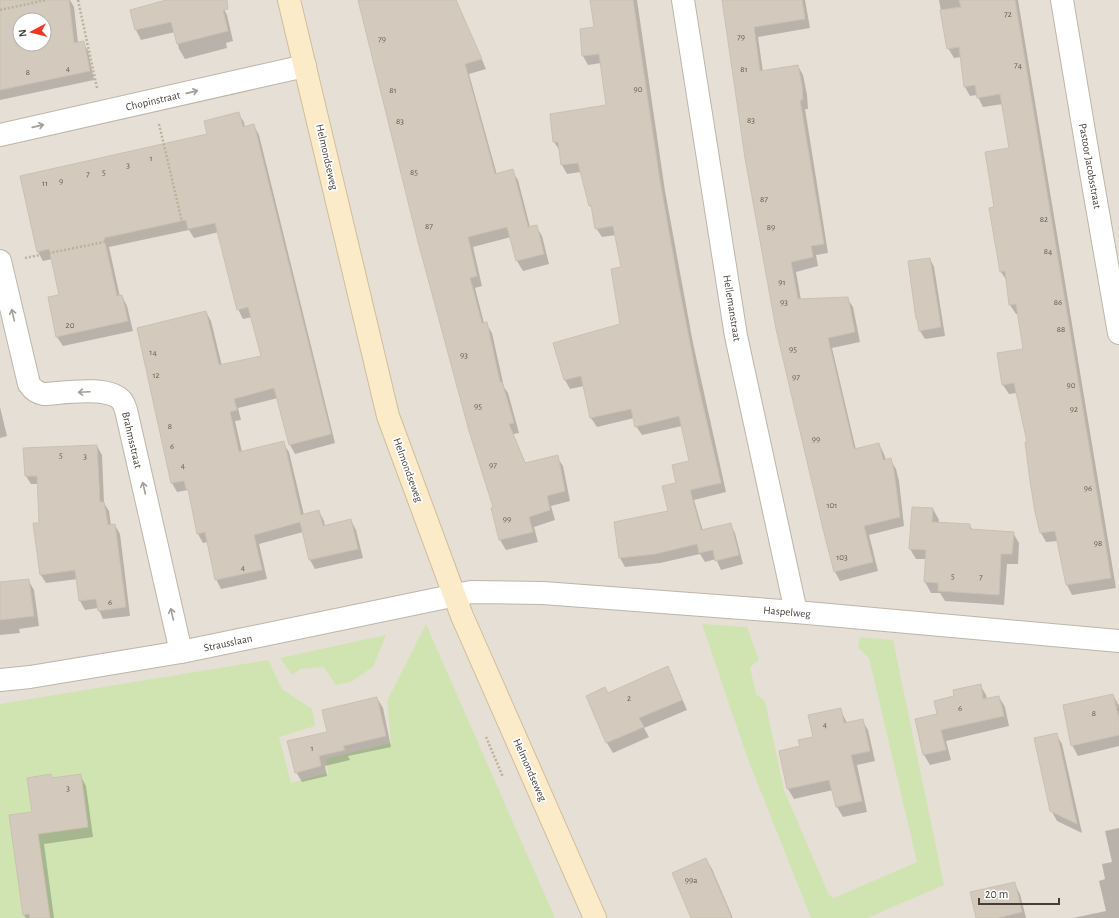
<svg xmlns="http://www.w3.org/2000/svg" width="1119" height="918" viewBox="0 0 1119 918" font-family="'Alegreya Sans',sans-serif">
<style>
.residential{fill:#e6dfd5;fill-rule:evenodd}
.green{fill:#d0e4b2}
.shadow{fill:#0003;fill-rule:evenodd}
.building{fill:#d3c9bd;stroke:#cdc0b1;fill-rule:evenodd}
.lines{fill:none;stroke-linecap:round;stroke-linejoin:round}
.street-casing{stroke:#bdb5aa;stroke-width:24}
.secondary-casing{stroke:#cfbe99;stroke-width:24}
.path{stroke:#bdb09c;stroke-width:2.5;stroke-dasharray:2 2;stroke-linecap:butt}
.street{stroke:#fff;stroke-width:22}
.secondary{stroke:#fbebc8;stroke-width:22}
.oneway{stroke:#a29e9a}
.labels{text-anchor:middle;dominant-baseline:central;stroke-width:3.5;stroke-linejoin:round;paint-order:stroke}
.number-label{font-size:9px;fill:#686158}
.street-label{font-size:11px;fill:#443e36;stroke:#fff}
</style>
<rect width="100%" height="100%" fill="#f2eee7"/>
<path class="residential" d="M0 0H1119V918H0ZM20 20H44V44H20Z"/>
<g class="green">
<path d="M426 624 555 918H0V704L268 660 282 689 312 709 315 726 279 737 291 783 328 773 326 759 391 743 387 701Z"/>
<path d="M702 624 747 627 759 660 750 667 756 694 765 701 784 790 829 895 834 898 917 862 869 658 858 647 860 637 893 640 944 885 867 918H811L746 754Z"/>
<path d="M386 635 373 667 351 682 336 685 324 667 300 669 292 675 280 658Z"/>
</g>
<g class="shadow">
<path d="M0 0H70L74 7 78 43 83 42 88 51 94 80 0 100ZM20 20H44V44H20Z"/>
<path d="M172 0H221L222 5 227 15 233 41 226 43 227 48 185 59 179 49 175 32 141 40 136 30Z"/>
<path d="M359 0H456L486 69 469 74 497 175 512 171 518 180 530 227 536 226 542 236 549 264 523 271 517 261 511 237 473 247 482 286 475 288 484 323H486L492 333 504 387 508 393 519 433 513 434 526 464 557 457 563 466 570 501 551 506 555 520 534 527 538 542 506 550 500 540 492 508H494Z"/>
<path d="M591 0H637L665 191 693 343 726 492 694 500 703 531 730 524 735 533 743 564 721 570 716 559 705 562 700 554 660 563 625 567 620 558 615 523 669 512 678 484 690 462 682 426 642 435 636 426 634 418 597 427 591 418 584 386 570 389 565 380 555 344 621 325 622 268 616 235 602 237 596 228 593 211 590 205 581 172 567 174 562 165 560 151 554 142 607 106 601 63 588 65 583 56 581 30 596 28Z"/>
<path d="M723 0H805L810 28 758 37 763 72 798 66 803 75 807 95 808 109H805L828 253 816 255 818 266 796 272 801 300 847 298 853 307 860 342 832 348 856 450 879 444 884 454 886 460 890 459 896 469 899 481 904 526 869 535 878 571 840 581 835 572 823 525Z"/>
<path d="M939 0H1018L1116 588 1072 595 1067 585 1058 541 1046 542 1041 533 1028 443 1017 393 1009 394 1003 385 999 354 1024 350 1018 314H1016L1010 305 1007 281 1001 272 990 208 995 207 1010 149 1003 104 983 107 977 95 970 96 965 87 961 57 954 58 948 48Z"/>
<path d="M238 113 244 122 245 128 254 126 259 135 335 443 295 454 290 445 278 398 238 408 241 420 235 421 242 452 283 443 289 452 304 515 319 511 324 521 325 526 351 520 356 530 363 558 315 569 310 560 303 532 259 544 267 579 221 589 216 579 208 542 203 543 198 534 190 494 188 490 177 492 172 483 138 329 206 312 211 321 222 366 262 356 252 317 243 319 238 309 219 232 194 238 189 230 109 247 120 297 122 296 127 306 133 331 63 346 57 337 60 296 52 259 43 261 38 252 21 177 208 134Z"/>
<path d="M930 259 934 267 945 336 925 339 920 331Z"/>
<path d="M0 407 7 436 0 438Z"/>
<path d="M97 446 102 455 104 503 109 511 111 526 115 525 120 534 130 616 103 619 98 608 85 610 80 601 78 579 46 583 41 575 34 524 40 523 39 484H31L26 476Z"/>
<path d="M933 509 939 520 938 524 970 525 972 530 1013 533 1019 543 1018 564H1007L1004 605 945 601 940 593H931L925 582 926 559H916L910 549Z"/>
<path d="M28 580 34 590 39 626 19 629 20 633 0 635V583Z"/>
<path d="M668 668 673 678 687 710 644 728 649 737 613 753 607 743 608 694Z"/>
<path d="M980 685 986 695 987 699 999 697 1005 707 1009 726 946 741 951 760 930 765 924 755 938 715 956 697Z"/>
<path d="M1113 695 1119 706V746L1078 756 1072 745Z"/>
<path d="M377 698 383 708 391 747 348 756 350 760 325 766 327 776 302 782 296 772 328 733Z"/>
<path d="M840 709 847 723 862 720 868 730 875 761 857 765 867 812 843 817 837 807 833 790 794 799 788 789 801 747 814 738Z"/>
<path d="M1056 734 1062 744 1082 833 1057 821 1051 810Z"/>
<path d="M80 775 86 786 93 837 44 844 54 918H26L24 915 33 813 52 779Z"/>
<path d="M1119 828V918H1073L1106 911 1099 881 1105 879 1102 864 1112 862 1105 831Z"/>
<path d="M706 859 712 869 733 918H692Z"/>
<path d="M1014 883 1020 894 1026 918H977Z"/>
</g>
<g class="building">
<path d="M0 0H69L74 43 84 41 90 71 0 90ZM20 20H44V44H20Z"/>
<path d="M166 0H227L228 9 223 10 228 31 177 44 171 22 135 30 130 10Z"/>
<path d="M358 0H456L482 59 465 64 495 174 513 169 528 227 537 225 544 254 516 261 507 227 468 237 477 276 470 278 482 323 487 322 500 382H502L514 423 509 424 525 463 558 455 565 491 547 496 550 510 529 517 533 532 499 540 491 508 493 507 469 431 417 238Z"/>
<path d="M590 0H633L660 181 676 271 698 384 721 483 690 490 701 530 731 523 739 555 715 561 713 550 699 553 697 544 655 554 619 558 614 522 668 511 662 486 676 483 672 465 689 461 679 416 635 427 631 409 590 418 581 376 564 380 553 343 620 324 611 269 621 267 613 226 595 229 591 205 589 206 578 163 561 165 558 142H553L550 114 606 105 599 54 582 56 580 29 594 27Z"/>
<path d="M722 0H802L805 19 754 27 760 71 798 65 802 85 803 100H800L824 244 811 246 813 257 791 262 798 299 848 297 855 332 828 338 854 449 879 443 883 460 891 458 894 471 900 517 864 526 873 562 834 572 822 525 776 329 745 158Z"/>
<path d="M959 0H1015L1111 578 1066 585 1055 531 1040 533 1035 512 1030 481 1025 442H1027L1014 383 1002 385 997 353 1023 349 1016 304 1009 305 1005 271 1000 272 989 208 994 207 985 152 1009 148 1000 94 977 98 975 85 964 87 959 47 947 49 940 10 961 7Z"/>
<path d="M239 112 243 127 254 124 331 434 289 445 274 388 234 399 237 410 230 412 239 452 284 441 301 515 319 510 323 526 351 519 358 549 309 560 300 522 254 535 262 570 215 580 205 532 197 534 188 489H186L184 481 171 483 137 328 206 311 219 365 261 356 248 307 237 310 215 223 188 229 186 220 104 238 117 296 122 295 128 321 56 337 48 297 59 295 49 249 37 252 20 176 207 134 204 121Z"/>
<path d="M930 258 941 327 919 331 917 319H916L908 261Z"/>
<path d="M97 445 100 502H104L108 525 115 524 126 607 98 611 96 599 79 601 75 570 40 575 33 523H39L37 476H25L23 448Z"/>
<path d="M912 507 933 508 932 522 970 524V529L1014 532 1012 554H1001L999 595 938 591V583L924 582 926 550 909 549Z"/>
<path d="M29 579 34 616 0 620V582Z"/>
<path d="M668 666 682 700 639 718 644 727 606 743 586 696 605 687 608 693Z"/>
<path d="M981 684 983 699 999 696 1004 716 941 730 946 750 923 755 915 719 937 714 934 701 954 696 953 690Z"/>
<path d="M1113 694 1119 719V735L1071 746 1063 705Z"/>
<path d="M377 697 386 736 343 746 345 750 319 756 321 766 295 773 287 741 327 732 322 710Z"/>
<path d="M841 708 844 723 863 719 870 751 851 755 862 801 836 807 829 780 787 789 779 751 800 746 798 740 813 737 808 715Z"/>
<path d="M1057 733 1077 824 1050 811 1034 738Z"/>
<path d="M51 774 52 778 81 774 88 827 38 834 50 918H30L29 914 23 915 9 815 32 812 27 778Z"/>
<path d="M706 858 732 918H691L672 873Z"/>
<path d="M1015 882 1022 912 998 918H976L970 892Z"/>
</g>
<g class="lines">
<g class="street-casing">
<g id="street">
<path d="M683 0 736 336 796 612"/>
<path d="M1062 0 1089 161 1119 333"/>
<path d="M0 135 305 66"/>
<path d="M0 261 29 384C33 390 37 393 44 394 64 393 109 385 122 401 124 404 125 407 126 410L181 652"/>
<path d="M0 680 30 677 181 652 471 592 543 593 796 612 1119 641"/>
</g>
</g>
<g class="secondary-casing">
<path id="secondary" d="M289 0 388 416 462 616 595 918"/>
</g>
<g class="path">
<path d="M78 0 97 88"/>
<path d="M0 10 46 0"/>
<path d="M25 258 183 226 159 124"/>
<path d="M486 737 503 777"/>
</g>
<use href="#street" class="street"/>
<use href="#secondary" class="secondary"/>
</g>
<defs><path id="oneway-shaft" d="M-6 0H5M1.5-3L5.5 0L1.5 3" fill="none" stroke-width="1.6" stroke-linecap="round" stroke-linejoin="round"/></defs>
<g class="oneway">
<use href="#oneway-shaft" transform="translate(192 92) rotate(-13)"/>
<use href="#oneway-shaft" transform="translate(38 126) rotate(-13)"/>
<use href="#oneway-shaft" transform="translate(13 315) rotate(-103)"/>
<use href="#oneway-shaft" transform="translate(84 392) rotate(177)"/>
<use href="#oneway-shaft" transform="translate(144 488) rotate(-103)"/>
<use href="#oneway-shaft" transform="translate(172 614) rotate(-103)"/>
</g>
<g class="labels">
<g class="number-label">
<text x="1008" y="14">72</text>
<text x="741" y="37">79</text>
<text x="382" y="39">79</text>
<text x="1018" y="65">74</text>
<text x="68" y="68">4</text>
<text x="744" y="69">81</text>
<text x="28" y="72">8</text>
<text x="638" y="89">90</text>
<text x="393" y="90">81</text>
<text x="751" y="120">83</text>
<text x="400" y="121">83</text>
<text x="151" y="158">1</text>
<text x="128" y="165">3</text>
<text x="104" y="172">5</text>
<text x="414" y="172">85</text>
<text x="88" y="174">7</text>
<text x="61" y="181">9</text>
<text x="45" y="183">11</text>
<text x="764" y="199">87</text>
<text x="1044" y="219">82</text>
<text x="429" y="226">87</text>
<text x="771" y="227">89</text>
<text x="1048" y="251">84</text>
<text x="782" y="282">91</text>
<text x="784" y="302">93</text>
<text x="1058" y="302">86</text>
<text x="70" y="325">20</text>
<text x="1061" y="329">88</text>
<text x="793" y="349">95</text>
<text x="153" y="352">14</text>
<text x="464" y="355">93</text>
<text x="156" y="375">12</text>
<text x="796" y="377">97</text>
<text x="1071" y="385">90</text>
<text x="478" y="406">95</text>
<text x="1074" y="409">92</text>
<text x="170" y="426">8</text>
<text x="816" y="439">99</text>
<text x="172" y="446">6</text>
<text x="61" y="455">5</text>
<text x="85" y="456">3</text>
<text x="183" y="465">4</text>
<text x="493" y="465">97</text>
<text x="1088" y="488">96</text>
<text x="832" y="505">101</text>
<text x="507" y="519">99</text>
<text x="1098" y="543">98</text>
<text x="842" y="557">103</text>
<text x="243" y="567">4</text>
<text x="953" y="576">5</text>
<text x="981" y="577">7</text>
<text x="110" y="602">6</text>
<text x="629" y="698">2</text>
<text x="960" y="708">6</text>
<text x="1094" y="713">8</text>
<text x="825" y="724">4</text>
<text x="312" y="748">1</text>
<text x="68" y="788">3</text>
<text x="691" y="880">99a</text>
</g>
<g class="street-label">
<text transform="translate(153 101) rotate(-13)">Chopinstraat</text>
<text transform="translate(327 157) rotate(77)">Helmondseweg</text>
<text transform="translate(1090 166) rotate(80)">Pastoor Jacobsstraat</text>
<text transform="translate(732 308) rotate(81)">Hellemanstraat</text>
<text transform="translate(132 440) rotate(77)">Brahmsstraat</text>
<text transform="translate(408 470) rotate(70)">Helmondseweg</text>
<text transform="translate(787 612) rotate(5)">Haspelweg</text>
<text transform="translate(228 643) rotate(-12)">Strausslaan</text>
<text transform="translate(530 770) rotate(66)">Helmondseweg</text>
</g>
</g>
<g transform="translate(32 32) rotate(263)"><circle r="19" fill="#ffffff" stroke="#b4b2af"/>
<path d="M0-3L7 15L0 10L-7 15Z" fill="#ea3825"/>
<text y="-6" font-size="11" font-weight="bold" text-anchor="middle" fill="#443e36">N</text>
</g>
<path d="M979 898v6h80v-6" fill="none" stroke="#443e36" stroke-width="2"/>
<text x="985" y="898" font-size="12" fill="#443e36" stroke="#ffffff" stroke-width="3" paint-order="stroke">20 m</text>
</svg>
